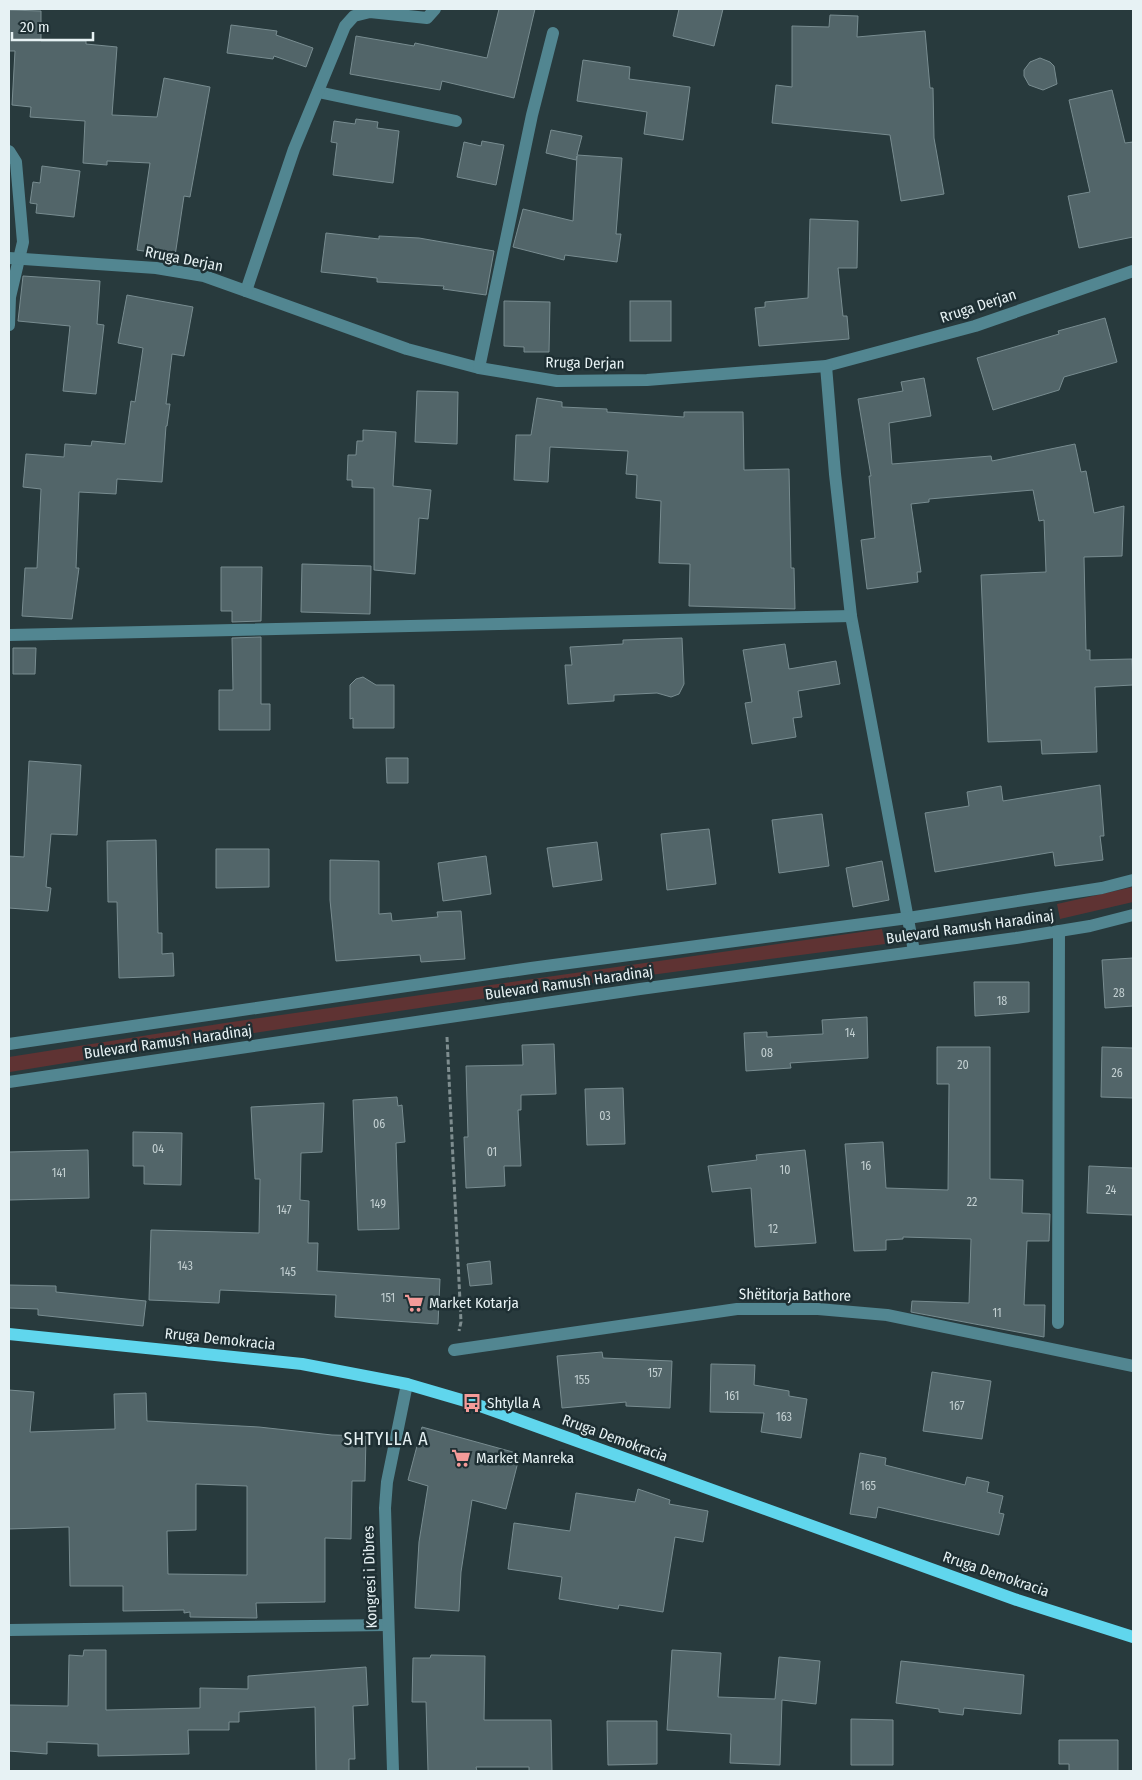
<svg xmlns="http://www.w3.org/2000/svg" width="1142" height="1780" viewBox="0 0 1142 1780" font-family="'Fira Sans Condensed',sans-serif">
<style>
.green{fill:#5f3333}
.building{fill:#526569;stroke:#788c90;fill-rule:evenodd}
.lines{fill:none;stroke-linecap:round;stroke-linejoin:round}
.path{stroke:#7e8d8f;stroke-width:3;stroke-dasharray:5 2.5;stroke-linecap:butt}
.minor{stroke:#528691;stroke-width:12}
.major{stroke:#60d6ed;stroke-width:12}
.labels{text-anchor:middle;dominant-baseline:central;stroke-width:5;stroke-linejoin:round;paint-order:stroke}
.number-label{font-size:12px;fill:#c2cfd1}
.street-label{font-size:15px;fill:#e7f2f4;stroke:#1e2f33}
.poi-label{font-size:15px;fill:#e7f2f4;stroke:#1e2f33;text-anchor:start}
.quarter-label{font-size:18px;letter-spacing:1px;fill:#e7f2f4;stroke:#1e2f33}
</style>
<rect width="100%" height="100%" fill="#283a3d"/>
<g class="green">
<path d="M1133 887V902L1060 919 1057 904Z"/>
<path d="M882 929 885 944C593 981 301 1024 10 1072L9 1057 225 1023Z"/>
</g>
<g class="building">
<path d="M499 9H535L514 98 442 81 440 90 350 74 356 36 414 46 415 43 487 58Z"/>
<path d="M679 9H723L714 46 673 36Z"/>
<path d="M9 10 41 11V41H86V44L117 47 112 115 157 117 164 78 210 87 190 197 184 196 175 256 137 250 150 163 107 161V165L83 163 85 121 30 117 31 107 12 105 15 51H9Z"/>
<path d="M830 15 858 16 857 37 925 31 930 88H933L934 138 944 194 901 201 890 135 772 123 776 85 792 87V26L829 27Z"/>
<path d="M231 25 277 31 276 35 313 48 306 67 274 56 273 59 227 53Z"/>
<path d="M1040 58 1050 62 1054 66 1057 84 1043 90 1029 85 1024 76V70L1030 62Z"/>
<path d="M583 60 630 67 629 79 690 87 683 140 644 134 647 112 577 101Z"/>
<path d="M1112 90 1125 143 1133 142V237L1079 248 1068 196 1090 192 1069 100Z"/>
<path d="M356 119 378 122 377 128 399 131 393 183 333 175 337 143 331 142 334 121 355 124Z"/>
<path d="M551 130 582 136 577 155 622 158 616 234H621L617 262 565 255 564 260 513 247 523 209 573 221 577 156 576 160 546 153Z"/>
<path d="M482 141 504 145 496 185 457 177 464 142 481 146Z"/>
<path d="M42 166 80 171 74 217 36 213 37 204 30 203 33 182 40 183Z"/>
<path d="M810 219 858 221 857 268H838L843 316H847L849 339 759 346 755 308 765 307V302L808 298Z"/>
<path d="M326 233 379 239V236L419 238 494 251 486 295 443 289 444 286 377 282V278L321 272Z"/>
<path d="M23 276 100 281 97 324 104 325 96 394 63 391 70 326 18 321Z"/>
<path d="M127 295 193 307 184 356 172 354 166 404H170L167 426H166L162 482 117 479 116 494 79 492 76 568H79L72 619 22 616 25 568H37L41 489 23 487 26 454 64 457 65 444 91 446 92 441 125 444 131 401 135 402 143 348 118 343Z"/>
<path d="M504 301 550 302 549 352H524V347L504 346Z"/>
<rect x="630" y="301" width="41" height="40"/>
<path d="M1105 318 1117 362 1064 377 1059 390 993 410 977 358 1059 334 1058 331Z"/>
<path d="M924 378 931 416 889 423 892 464 991 456 992 461 1075 444 1081 472 1086 471 1094 513 1124 506 1122 556 1084 557 1086 650H1090V660L1132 659 1133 685 1095 687 1097 752 1042 754 1041 740 988 742 981 575 1046 572 1044 520 1039 521 1033 490 929 499V502L911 504 921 572H917L918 582 867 589 861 540 875 538 869 476H871L858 399 903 391 901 382Z"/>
<path d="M417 391 458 392 457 444 415 442Z"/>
<path d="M537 398 562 402V407L607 409V412L684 417V412H743L744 470 789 469 791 568H794L795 609 689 606 690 564 659 563 661 501 636 498 637 475 626 474 628 451 550 447 548 482 514 480 516 435H531Z"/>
<path d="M363 430 396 432 393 486 431 490 428 519 419 518 415 574 374 570V488L352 487V480H347L348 455H356L357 441H363Z"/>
<path d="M302 564 371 566 370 614 301 612Z"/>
<path d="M221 567H262L261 621 232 622V611H221Z"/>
<path d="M261 637V704H270V730H219V690H233L232 638Z"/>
<path d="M682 638 684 684 679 694 671 697 657 693 614 695V701L568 704 565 665H572L570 647 623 644V640Z"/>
<path d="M785 644 789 669 836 661 840 684 798 691 802 717 793 718 796 737 752 744 745 703 752 702 743 650Z"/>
<path d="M13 648H36L35 674H13Z"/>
<path d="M363 677 376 685H394V728H353V718L350 719V685L356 679Z"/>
<path d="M386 758H408V783H387Z"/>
<path d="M29 761 81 765 77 835 51 834 46 887 51 888 48 911 9 908V856L24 857Z"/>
<path d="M1100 785 1104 836H1100L1103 860 1055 866 1053 852 935 872 925 813 969 806 967 792 1001 786 1003 801Z"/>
<path d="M822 814 829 866 779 873 772 820Z"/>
<path d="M709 829 716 884 667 890 661 834Z"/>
<path d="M156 840 158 933H162V954L173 953 174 976 119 978 117 902H108L107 841Z"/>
<path d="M597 842 602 880 553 887 547 848Z"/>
<path d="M216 849H269V887L216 888Z"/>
<path d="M486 856 491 894 443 901 438 863Z"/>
<path d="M330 860 379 861V914L391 913 392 921 438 917 437 912 461 911 465 959 421 962 420 955 336 961 330 900Z"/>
<path d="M882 861 889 900 853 907 846 868Z"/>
<path d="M1133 958V1006L1105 1008 1102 960Z"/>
<path d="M974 982H1029V1012L975 1016Z"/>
<path d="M867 1017 868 1058 790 1063 791 1068 746 1071 744 1033 767 1032V1037L823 1034 822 1020Z"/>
<path d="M554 1044 556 1094 521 1095V1110H518L521 1166H504L505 1186 466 1188 464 1137H468L466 1066 523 1065 522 1045Z"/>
<path d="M937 1047H990V1179L1023 1180 1022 1213 1050 1214 1049 1241H1027L1024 1305H1045L1044 1337 911 1312 912 1301 969 1303 971 1239 903 1237V1239L886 1240V1250L854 1251 845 1144 883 1142 886 1188 948 1190 949 1084H937Z"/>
<path d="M1102 1047 1133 1048V1098L1101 1097Z"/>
<path d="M623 1088 625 1144 587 1145 585 1089Z"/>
<path d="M397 1097 398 1106 402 1105 405 1142 396 1143 399 1229 358 1230 353 1100Z"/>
<path d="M324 1103 322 1152 301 1153 300 1200 309 1201 308 1243H318L317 1271 440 1279 438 1324 335 1317 336 1295 220 1290 219 1303 149 1300 151 1230 259 1233 260 1179H255L251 1107Z"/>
<path d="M133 1132 182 1133 181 1185 144 1184V1166H133Z"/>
<path d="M88 1150 89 1198 9 1200V1152Z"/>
<path d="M805 1150 816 1243 755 1247 751 1188 712 1192 708 1166 757 1160 756 1155Z"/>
<path d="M1089 1166 1133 1168V1215L1087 1213Z"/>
<path d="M490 1261 492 1284 470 1286 467 1264Z"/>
<path d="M9 1285 56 1286V1292L146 1301 143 1326 38 1315V1309L9 1308Z"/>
<path d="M602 1352 603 1358 672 1361 670 1408 626 1406V1402L562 1408 557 1356Z"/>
<path d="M711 1364 755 1365 754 1385 789 1391V1396L807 1399 801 1438 761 1432 764 1413 710 1412Z"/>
<path d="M932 1372 991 1381 982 1439 923 1431Z"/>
<path d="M9 1390 34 1392 30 1432 115 1429 114 1394 146 1393 147 1421 259 1427 332 1435 366 1436 365 1481H352L351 1539 325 1538V1602L256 1603 257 1618 190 1617V1612L184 1613V1610L123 1611V1586H70L69 1527 9 1529ZM196 1484 247 1486V1575L168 1574 167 1531 196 1530Z"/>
<path d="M422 1427 520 1454 506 1509 472 1500 461 1572 459 1611 415 1608 419 1542 428 1486 408 1480Z"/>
<path d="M860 1453 886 1458 885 1465 965 1485 967 1477 989 1482 987 1492 1003 1496 999 1513 1004 1514 999 1535 878 1507 876 1518 850 1514Z"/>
<path d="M638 1489 670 1500 669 1504 708 1511 703 1542 675 1537 663 1612 619 1605 618 1609 559 1599 562 1577 508 1569 514 1523 570 1531 576 1493 635 1502Z"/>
<path d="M84 1650H106V1710L200 1708V1688L248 1689V1676L366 1667 368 1705 353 1706 355 1759H349V1771H316L315 1707 239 1712V1722H229V1730H188L189 1754 98 1756V1744L47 1742V1754L9 1751V1705L68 1706 69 1655 83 1656Z"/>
<path d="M672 1650 721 1653 718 1697 775 1699 779 1657 820 1661 816 1704 782 1700 780 1765 730 1763 731 1734 667 1730Z"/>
<path d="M431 1655 485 1656 484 1720H551L552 1771H529V1767H476L477 1771H428L426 1702H412L413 1658H430Z"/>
<path d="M901 1661 1024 1675 1021 1714 964 1708 963 1715 939 1712V1709L896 1703Z"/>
<path d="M851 1719 893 1720V1765H851Z"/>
<path d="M607 1721H657V1764L608 1765Z"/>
<path d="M1059 1740H1118V1771H1069V1764H1059Z"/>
</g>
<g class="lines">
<path class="path" d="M447 1037 461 1322 459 1331"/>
<g class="minor">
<path d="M318 92 456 121"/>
<path d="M9 151 16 162 23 242 10 297 9 325"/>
<path d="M9 258 156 268 204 276 407 349 479 368 557 381 647 380 826 366 975 326 1133 271"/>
<path d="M246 291 294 149 345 26 354 16 370 12 427 18 435 9"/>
<path d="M826 366 835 474 851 616 914 951"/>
<path d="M479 368 532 115 553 33"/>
<path d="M9 635 851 616"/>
<path d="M9 1044 531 968 908 918 1102 888 1133 880"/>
<path d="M9 1082 640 989 1016 938 1090 926 1133 915"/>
<path d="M1058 1323 1059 931"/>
<path d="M454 1350 737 1309H818L887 1315 1133 1366"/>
<path d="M9 1630 388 1625"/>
<path d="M393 1771 385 1508 387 1482 407 1384"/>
</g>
<path class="major" d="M9 1334 302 1364 407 1384 472 1403 1017 1600 1133 1637"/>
</g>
<defs>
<g id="supermarket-bare" transform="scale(1.5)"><path d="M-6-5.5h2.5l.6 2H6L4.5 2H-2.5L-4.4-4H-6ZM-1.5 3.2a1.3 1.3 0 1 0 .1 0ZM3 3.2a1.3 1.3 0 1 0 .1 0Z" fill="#f59b99" stroke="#1e2f33" stroke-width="2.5" paint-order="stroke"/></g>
<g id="bus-bare" transform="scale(1.5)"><path d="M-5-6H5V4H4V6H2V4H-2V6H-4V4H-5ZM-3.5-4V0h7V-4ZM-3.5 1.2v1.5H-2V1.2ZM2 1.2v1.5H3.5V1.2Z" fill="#f59b99" stroke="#1e2f33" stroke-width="2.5" paint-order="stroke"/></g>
</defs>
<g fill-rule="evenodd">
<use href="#supermarket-bare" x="414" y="1303"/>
<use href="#bus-bare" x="472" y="1403"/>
<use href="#supermarket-bare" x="461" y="1458"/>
</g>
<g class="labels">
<g class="number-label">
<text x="1119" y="993">28</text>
<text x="1002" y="1001">18</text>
<text x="850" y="1033">14</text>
<text x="767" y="1053">08</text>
<text x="963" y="1065">20</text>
<text x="1117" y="1073">26</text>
<text x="605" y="1116">03</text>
<text x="379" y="1124">06</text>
<text x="158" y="1149">04</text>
<text x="492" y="1152">01</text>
<text x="866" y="1166">16</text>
<text x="785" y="1170">10</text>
<text x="59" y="1173">141</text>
<text x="1111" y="1190">24</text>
<text x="972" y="1202">22</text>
<text x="378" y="1204">149</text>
<text x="284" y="1210">147</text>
<text x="773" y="1229">12</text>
<text x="185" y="1266">143</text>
<text x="288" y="1272">145</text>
<text x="388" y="1298">151</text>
<text x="997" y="1313">11</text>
<text x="655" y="1373">157</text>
<text x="582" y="1380">155</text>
<text x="732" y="1396">161</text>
<text x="957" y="1406">167</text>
<text x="784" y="1417">163</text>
<text x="868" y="1486">165</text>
</g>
<g class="street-label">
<text transform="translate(184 259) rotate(11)">Rruga Derjan</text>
<text transform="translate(978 306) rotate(-18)">Rruga Derjan</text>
<text transform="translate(585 363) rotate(1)">Rruga Derjan</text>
<text transform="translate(970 927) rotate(-8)">Bulevard Ramush Haradinaj</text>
<text transform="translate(569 983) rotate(-8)">Bulevard Ramush Haradinaj</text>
<text transform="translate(168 1042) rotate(-8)">Bulevard Ramush Haradinaj</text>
<text transform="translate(795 1295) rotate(1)">Shëtitorja Bathore</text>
<text transform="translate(220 1339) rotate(6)">Rruga Demokracia</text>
<text transform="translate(615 1438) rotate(20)">Rruga Demokracia</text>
<text transform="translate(996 1574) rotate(19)">Rruga Demokracia</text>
<text transform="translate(370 1577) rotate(-92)">Kongresi i Dibres</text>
</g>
<g class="poi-label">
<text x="429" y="1303">Market Kotarja</text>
<text x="487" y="1403">Shtylla A</text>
<text x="476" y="1458">Market Manreka</text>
</g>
<g class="quarter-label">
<text x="386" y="1439">SHTYLLA A</text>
</g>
</g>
<rect width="1142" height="1780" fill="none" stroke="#e7f2f4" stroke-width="20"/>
<path d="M12 32v8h81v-8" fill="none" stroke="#e7f2f4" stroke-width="2.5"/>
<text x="20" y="32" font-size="15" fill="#e7f2f4" stroke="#1e2f33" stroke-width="4" paint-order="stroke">20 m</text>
</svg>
